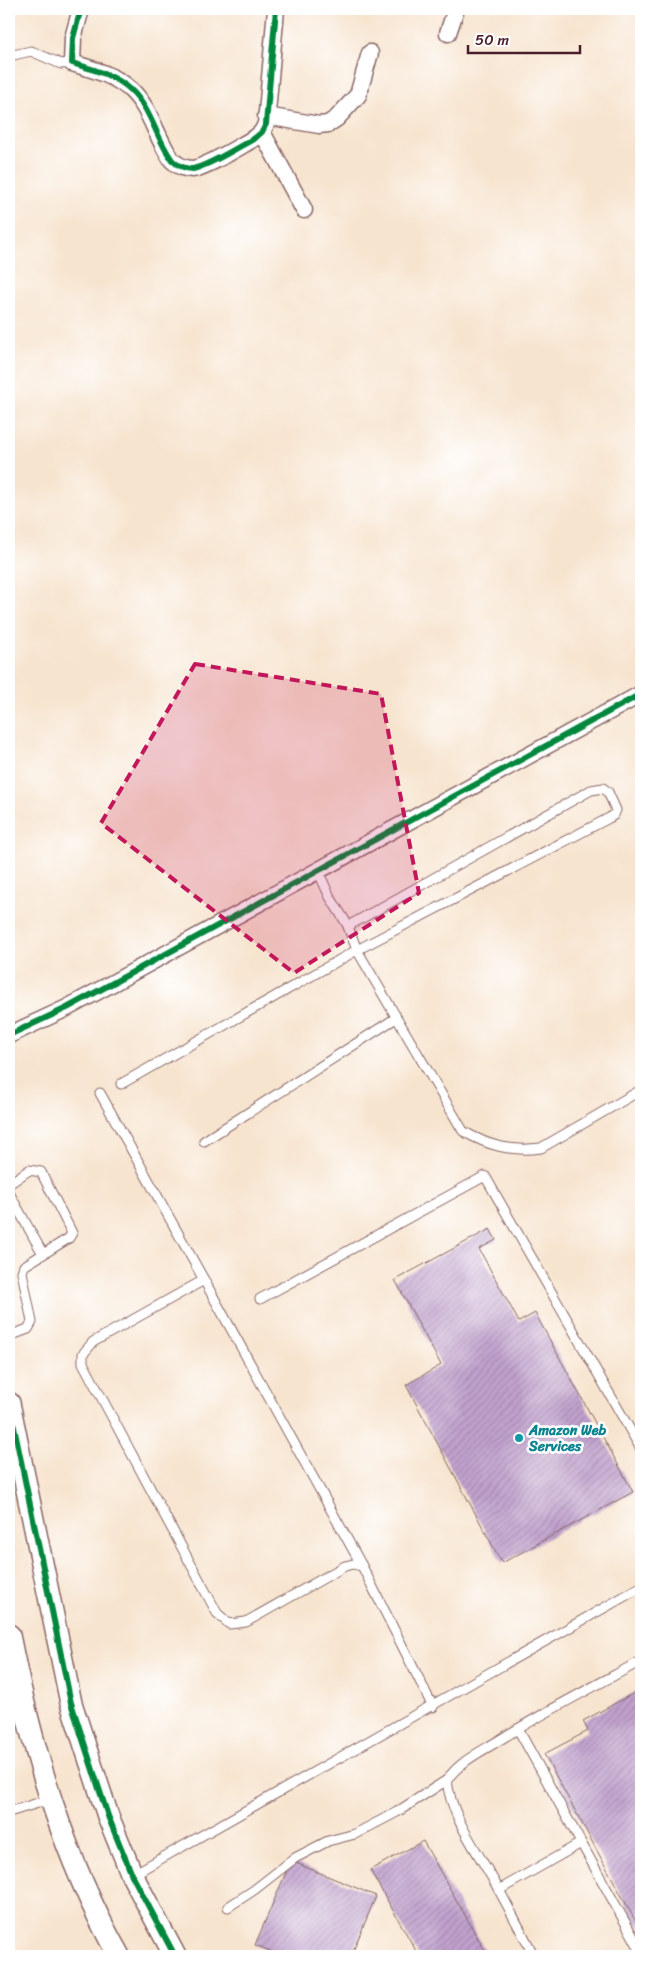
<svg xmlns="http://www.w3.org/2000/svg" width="650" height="1965" viewBox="0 0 650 1965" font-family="Sriracha,sans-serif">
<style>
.building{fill:url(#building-hatch)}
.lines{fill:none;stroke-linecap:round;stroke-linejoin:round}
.service-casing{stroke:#876464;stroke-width:11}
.minor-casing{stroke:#876464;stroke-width:19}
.tertiary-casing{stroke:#876464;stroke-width:24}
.service{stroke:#fff;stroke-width:9}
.minor{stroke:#fff;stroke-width:16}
.tertiary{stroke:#fff;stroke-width:21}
.cycleway-casing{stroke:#fff;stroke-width:9}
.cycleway{stroke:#00873e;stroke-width:6}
.marked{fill:#c2185b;fill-opacity:0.2;stroke:#c2185b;stroke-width:4;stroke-dasharray:10 6;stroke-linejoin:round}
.culture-dot{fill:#0f9aa8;stroke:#fff;stroke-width:2}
.labels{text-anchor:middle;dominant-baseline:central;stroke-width:5;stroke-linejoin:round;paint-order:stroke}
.culture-label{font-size:14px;font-weight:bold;fill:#0d838f;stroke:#fff;text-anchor:start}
</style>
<defs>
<pattern id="building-hatch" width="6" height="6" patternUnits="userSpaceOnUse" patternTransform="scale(1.25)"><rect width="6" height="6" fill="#c1a2ce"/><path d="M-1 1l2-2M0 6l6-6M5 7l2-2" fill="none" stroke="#9f83a7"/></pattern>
</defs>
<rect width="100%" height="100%" fill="#fff"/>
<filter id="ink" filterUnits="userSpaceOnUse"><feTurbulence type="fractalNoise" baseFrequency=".02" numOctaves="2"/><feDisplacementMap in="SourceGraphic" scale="10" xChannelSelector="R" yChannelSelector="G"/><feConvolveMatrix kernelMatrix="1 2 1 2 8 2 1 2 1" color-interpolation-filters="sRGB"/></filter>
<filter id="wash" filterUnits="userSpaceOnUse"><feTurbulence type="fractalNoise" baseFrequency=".0096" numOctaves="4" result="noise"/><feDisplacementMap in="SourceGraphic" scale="20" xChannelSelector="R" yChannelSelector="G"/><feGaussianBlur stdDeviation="1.12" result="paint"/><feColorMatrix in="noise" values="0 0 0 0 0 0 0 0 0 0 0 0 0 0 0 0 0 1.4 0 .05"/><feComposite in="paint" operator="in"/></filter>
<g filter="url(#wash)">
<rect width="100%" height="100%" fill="#f7e4cf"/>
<g id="blocks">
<g class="building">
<path d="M490 1229 496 1240 479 1249 519 1322 535 1313 633 1492 502 1563 406 1385 441 1365 395 1280Z"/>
<path d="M641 1689V1931L544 1754 588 1731 583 1721Z"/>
<path d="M423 1841 488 1956H419L370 1870Z"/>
<path d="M291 1861 376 1896 351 1956H283L255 1945Z"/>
</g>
</g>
</g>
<g filter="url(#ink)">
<use href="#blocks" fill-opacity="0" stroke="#876464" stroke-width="1"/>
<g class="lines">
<g class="service-casing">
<g id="service">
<path d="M9 56 31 51 61 64 72 63"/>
<path d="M347 924 357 950 463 1131C488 1146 512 1152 541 1148L641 1090"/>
<path d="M121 1084 357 950 609 818 614 815 616 810 608 792 603 788 591 790 350 925 347 924 330 897 318 871"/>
<path d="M100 1093 204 1280 93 1342 83 1354V1363L217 1613 229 1624 246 1622 345 1566 353 1564 362 1566 433 1707"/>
<path d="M204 1141 396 1018"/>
<path d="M9 1184 29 1170 41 1172 72 1233 69 1238 24 1266 22 1272 32 1322 28 1329 9 1336"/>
<path d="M9 1193 43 1254"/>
<path d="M204 1280 362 1566"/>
<path d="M260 1299 485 1176 641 1449"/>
<path d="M518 1729 641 1951"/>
<path d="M9 1812 51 1799"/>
<path d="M132 1875 641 1587"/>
<path d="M499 1890 581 1843"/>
<path d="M228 1907 254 1890 295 1858 328 1841 355 1834 397 1812 447 1780"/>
<path d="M534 1956C521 1931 508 1906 494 1881 476 1849 451 1817 447 1780 459 1762 480 1752 498 1741 544 1712 593 1687 641 1661"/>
</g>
</g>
<g class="minor-casing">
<g id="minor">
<path d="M81 9 73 38 72 63C92 69 115 75 131 90 151 109 156 138 172 160 177 165 185 169 193 169 209 166 240 146 255 138L262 132 266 124 276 9"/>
<path d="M448 33 456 9"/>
<path d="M266 116 319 125 328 124 337 118 358 95 370 53"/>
<path d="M262 132 304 210"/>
<path d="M9 1035 67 1008 641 694"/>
</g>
</g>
<g class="tertiary-casing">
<g id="tertiary">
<path d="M9 1403 71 1703 108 1816 132 1875 175 1956"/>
<path d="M9 1635C31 1746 63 1857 119 1956"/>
</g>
</g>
<use href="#service" class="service"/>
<use href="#minor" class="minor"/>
<use href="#tertiary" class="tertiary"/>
<g class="cycleway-casing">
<g id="cycleway">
<path d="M81 9 73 38 72 63C92 69 115 75 131 90 151 109 156 138 172 160 177 165 185 169 193 169 209 166 240 146 255 138L262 132 266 124 276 9"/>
<path d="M9 1035 67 1008 641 694"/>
<path d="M9 1403 71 1703 108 1816 132 1875 175 1956"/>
</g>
</g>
<use href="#cycleway" class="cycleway"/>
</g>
</g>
<path class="marked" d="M195 664 381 694 419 893 294 973 101 823Z"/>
<circle class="culture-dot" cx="519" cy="1438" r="5"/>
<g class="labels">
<g class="culture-label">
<text x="529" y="1430">Amazon Web<tspan x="529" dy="16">Services</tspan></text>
</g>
</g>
<rect width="650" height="1965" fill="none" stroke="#fff" stroke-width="30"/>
<path d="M468 45v8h112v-8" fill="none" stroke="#4a1f2b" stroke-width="2.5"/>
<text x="475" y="45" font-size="15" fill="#4a1f2b" stroke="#ffffff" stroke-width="4" paint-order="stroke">50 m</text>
</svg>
